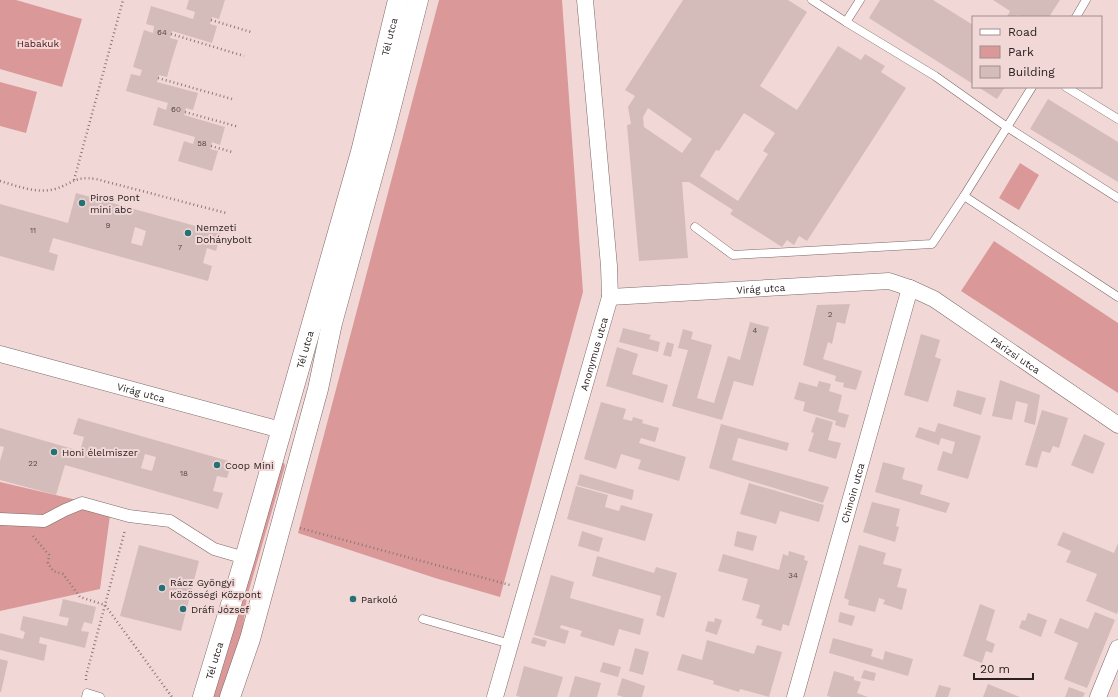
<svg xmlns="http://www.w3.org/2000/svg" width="1118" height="697" viewBox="0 0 1118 697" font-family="'Work Sans',sans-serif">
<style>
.green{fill:#da9998}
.building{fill:#d4bcbb;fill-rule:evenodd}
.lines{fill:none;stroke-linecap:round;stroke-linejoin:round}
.service-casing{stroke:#7e6867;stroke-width:9}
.pedestrian-casing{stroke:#7e6867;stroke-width:13}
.minor-casing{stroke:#7e6867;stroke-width:17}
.tertiary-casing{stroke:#7e6867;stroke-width:21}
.path{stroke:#897877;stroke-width:2.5;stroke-dasharray:1 3;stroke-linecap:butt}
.service{stroke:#fff;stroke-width:8}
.pedestrian{stroke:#fff;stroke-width:12}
.minor{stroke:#fff;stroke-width:16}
.tertiary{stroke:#fff;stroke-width:20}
.poi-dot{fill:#267175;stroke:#f1d8d7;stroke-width:1.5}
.labels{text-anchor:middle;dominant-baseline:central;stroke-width:4;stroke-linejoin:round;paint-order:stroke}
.number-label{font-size:8px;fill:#544746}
.street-label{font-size:10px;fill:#29201f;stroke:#f1d8d7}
.park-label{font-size:10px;fill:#521217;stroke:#f1d8d7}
.poi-label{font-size:10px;fill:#29201f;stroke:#f1d8d7;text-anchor:start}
</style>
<rect width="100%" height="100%" fill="#f1d8d7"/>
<g class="green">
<path d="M0 0H16L82 19 62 87 0 69Z"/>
<path d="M439 0H562L583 292 500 597 435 578 298 533Z"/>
<path d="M0 82 37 92 26 133 0 126Z"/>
<path d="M1020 163 1039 175 1019 210 999 198Z"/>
<path d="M994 241 1118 323V393L961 291Z"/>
<path d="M280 462 284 463 285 466 247 597 242 634 226 697H209Z"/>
<path d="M0 482 111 508 100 589 0 611Z"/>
</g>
<g class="building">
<path d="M189 0H225L219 19 212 17 210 24 217 26 212 43 172 31 170 38 178 40 172 59 167 77 159 75 157 82 198 93 193 110 186 108 184 115 225 127 220 145 212 142 210 149 218 151 212 171 178 161 184 141 193 144 195 137 153 125 158 107 166 110 168 103 126 91 131 74 140 76 142 70 133 67 144 30 153 33 154 26 146 24 151 6 193 19 195 12 186 9Z"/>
<path d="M683 0H788L807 12 760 86 797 110 838 46 861 60 865 54 885 66 881 72 906 88 807 241 799 236 794 245 787 240 782 247 730 214 733 210 689 182H682L688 258 639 261 627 125 631 124 628 107 635 96 625 90ZM648 108 692 139 682 153 644 127 643 117ZM744 113 775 133 763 151 768 154 738 201 700 176 716 150 719 151Z"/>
<path d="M880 0H933L973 25V84L869 18Z"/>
<path d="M993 0H1060L1049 17H1021L1017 15 1016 17H1007L1010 11Z"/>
<path d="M978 87H1005L997 99Z"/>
<path d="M1048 99 1118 142V182L1030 129Z"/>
<path d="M76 193 221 233 216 251 207 248 203 263 212 266 208 281 53 238 49 252 58 255 54 271 0 256V204L68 223ZM135 227 146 231 142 246 131 243Z"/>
<path d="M850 304 845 324 837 322 832 344 828 342 823 359 862 371 856 390 843 387 844 383 835 381 836 376 803 365 817 305Z"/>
<path d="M750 322 769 327 753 386 734 381 722 420 672 406 688 350 678 348 683 329 693 332 691 339 712 345 697 398 714 403 728 356 740 360Z"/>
<path d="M623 328 651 335 649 339 660 342 658 352 619 342Z"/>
<path d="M921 334 940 340 935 357 941 359 928 402 904 395Z"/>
<path d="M667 342 674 344 671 357 663 355Z"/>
<path d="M617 347 638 354 632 374 668 385 663 403 606 386Z"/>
<path d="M1000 380 1040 395 1035 425 1024 422 1028 404 1016 401 1012 420 992 416Z"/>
<path d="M819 381 831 384 829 391 842 395 838 412 849 415 845 428 835 425 836 421 803 411 805 402 794 399 799 382 817 387Z"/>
<path d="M957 390 986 398 981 415 953 406Z"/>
<path d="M601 402 626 409 623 419 632 421 633 417 643 420 642 423 659 428 655 442 641 438 639 443 686 457 679 481 638 469 641 460 621 454 616 469 584 459Z"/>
<path d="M1042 410 1068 418 1059 448 1053 446 1050 453 1042 451 1037 468 1025 465Z"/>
<path d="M816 417 833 422 828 440 841 443 836 459 808 451 814 433 811 432Z"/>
<path d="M78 418 232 462 227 478 217 476 213 491 223 493 218 509 65 465 56 495 0 480V461L4 447 0 446V428L80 451 84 437 73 434ZM145 454 156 457 152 471 141 468Z"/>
<path d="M938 423 981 436 968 479 937 470 943 451 952 454 955 442 941 438 939 445 915 437 919 427 935 432Z"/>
<path d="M721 424 789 443 787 451 738 438 732 460 829 487 823 503 709 468Z"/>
<path d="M1084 434 1105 443 1093 474 1071 465Z"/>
<path d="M883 462 905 468 902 479 923 485 920 494 950 503 946 513 875 492Z"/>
<path d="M580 474 634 490 632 500 577 485Z"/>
<path d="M749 483 824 505 819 522 780 511 776 524 740 514Z"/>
<path d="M576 486 608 495 605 507 619 511 621 505 653 514 645 541 567 519Z"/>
<path d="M872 502 900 509 896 526 899 527 895 542 863 532Z"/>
<path d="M582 531 603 538 599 552 578 546Z"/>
<path d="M737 531 757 536 753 551 734 546Z"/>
<path d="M1063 532 1114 553 1118 543V611L1117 614 1086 601 1097 574 1066 562 1071 551 1057 545Z"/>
<path d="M139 545 199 561 181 631 120 616Z"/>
<path d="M859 545 886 553 883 564 902 569 897 587 907 589 902 610 883 604 885 600 879 598 875 612 848 605 849 600 844 598Z"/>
<path d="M789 551 805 556 804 560 808 561 789 626 783 624 781 631 761 625 763 620 756 618 760 605 742 600 748 579 718 571 723 554 779 570 783 554 788 556Z"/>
<path d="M597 556 654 573 656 567 677 573 664 618 656 615 661 596 592 576Z"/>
<path d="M551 575 574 582 570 598 644 619 640 635 619 629 614 646 580 636 582 631 561 625 560 628 569 631 565 644 534 635Z"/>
<path d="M63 599 96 607 92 624 84 622 81 631 89 632 85 648 40 637 39 643 47 645 44 661 0 650V633L23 639 25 632 20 630 23 616 67 626 69 618 59 616Z"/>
<path d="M980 604 995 610 986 640 995 644 992 653 986 651 982 663 963 656Z"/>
<path d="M840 612 855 616 852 626 838 622Z"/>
<path d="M1095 612 1115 620 1087 688 1064 679 1078 643 1054 633 1060 618 1088 629Z"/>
<path d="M1028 613 1047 620 1041 637 1019 628 1022 620 1025 621Z"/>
<path d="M715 618 722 620 717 635 705 631 708 621 714 622Z"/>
<path d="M533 637 547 641 545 647 531 643Z"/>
<path d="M833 638 873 649 871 656 883 660 885 651 913 659 908 676 829 653Z"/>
<path d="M707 640 754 654 757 645 782 652 769 697 740 689 739 692 713 684 714 681 677 670 682 654 702 660Z"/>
<path d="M635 648 649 652 643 675 629 671Z"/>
<path d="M0 659 8 661 1 692H0Z"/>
<path d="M603 662 621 667 618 677 600 672Z"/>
<path d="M524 666 563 677 557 697H521L516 696Z"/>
<path d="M864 670 876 673 874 681 861 678Z"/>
<path d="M834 671 854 677V680L861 682 857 693 868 697H831L827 696Z"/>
<path d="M575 676 601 683 597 697H569Z"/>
<path d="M622 678 645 686 642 697H623L617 695Z"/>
<path d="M988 684 1020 697H983Z"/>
<path d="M939 685 951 688 948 697H935Z"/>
<path d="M1069 687 1085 693 1083 697H1065Z"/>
</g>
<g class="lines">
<g class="service-casing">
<g id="service">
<path d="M812 0 846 22 935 76 1007 127 1118 198"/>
<path d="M1076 17 1086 0"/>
<path d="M846 22 860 0"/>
<path d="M1066 87 1118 119"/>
<path d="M964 196 1032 87"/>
<path d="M695 227 733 255 932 244 964 196 1118 297"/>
<path d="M423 619 510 644"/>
<path d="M86 697 87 693 100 697"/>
</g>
</g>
<g class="pedestrian-casing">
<path id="pedestrian" d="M0 519 44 521 65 510 82 503 129 516 170 521 214 549 245 558"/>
</g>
<g class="minor-casing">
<g id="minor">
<path id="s1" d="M610 297 889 281 910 288 934 299 1118 425"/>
<path id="s2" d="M0 354 281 430"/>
<path id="s3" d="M495 697 610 297 609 266 585 0"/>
<path id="s4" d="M795 697 910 288"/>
<path d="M1098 697 1118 648"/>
</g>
</g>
<g class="tertiary-casing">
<g id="tertiary">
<path id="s5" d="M203 697 245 558 361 152 398 0"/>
<path d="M230 697 250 639 318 389 332 323 385 130 418 0"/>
</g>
</g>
<g class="path">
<path d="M211 20 251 32"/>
<path d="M171 34 244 56"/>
<path d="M158 78 232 99"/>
<path d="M185 112 239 127"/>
<path d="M211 146 232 152"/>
<path d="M74 180 123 0"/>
<path d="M0 181C17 186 37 194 55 189 74 183 74 176 96 179L226 213"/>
<path d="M300 528 510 585"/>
<path d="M33 536 49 555 48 563 53 571 63 574 80 597 105 605 172 697"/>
<path d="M86 680V676L125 530"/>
</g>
<use href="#service" class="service"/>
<use href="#pedestrian" class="pedestrian"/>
<use href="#minor" class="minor"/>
<use href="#tertiary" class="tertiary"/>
</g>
<g class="poi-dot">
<circle cx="82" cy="203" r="4"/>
<circle cx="188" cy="233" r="4"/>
<circle cx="54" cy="452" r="4"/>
<circle cx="217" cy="465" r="4"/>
<circle cx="162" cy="588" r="4"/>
<circle cx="353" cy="599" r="4"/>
<circle cx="183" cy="609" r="4"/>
</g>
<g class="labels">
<g class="number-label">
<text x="162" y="32">64</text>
<text x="176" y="109">60</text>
<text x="202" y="143">58</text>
<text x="108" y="225">9</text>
<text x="33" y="230">11</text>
<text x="180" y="247">7</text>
<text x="830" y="314">2</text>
<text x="755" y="330">4</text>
<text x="33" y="463">22</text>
<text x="184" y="473">18</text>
<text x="793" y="575">34</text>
</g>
<g class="street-label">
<text stroke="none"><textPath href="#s5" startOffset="686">Tél utca</textPath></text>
<text stroke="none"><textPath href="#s1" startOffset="151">Virág utca</textPath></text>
<text stroke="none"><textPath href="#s5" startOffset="362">Tél utca</textPath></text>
<text stroke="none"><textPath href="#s3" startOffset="357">Anonymus utca</textPath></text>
<text stroke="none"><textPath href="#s1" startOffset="427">Párizsi utca</textPath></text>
<text stroke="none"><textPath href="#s2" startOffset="146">Virág utca</textPath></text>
<text stroke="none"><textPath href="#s4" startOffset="212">Chinoin utca</textPath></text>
<text stroke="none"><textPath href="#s5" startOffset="38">Tél utca</textPath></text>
</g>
<g class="park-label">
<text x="38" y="43">Habakuk</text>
</g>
<g class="poi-label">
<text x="90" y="197">Piros Pont<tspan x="90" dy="12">mini abc</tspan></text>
<text x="196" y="227">Nemzeti<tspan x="196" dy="12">Dohánybolt</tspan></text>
<text x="62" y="452">Honi élelmiszer</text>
<text x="225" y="465">Coop Mini</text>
<text x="170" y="582">Rácz Gyöngyi<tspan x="170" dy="12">Közösségi Központ</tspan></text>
<text x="361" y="599">Parkoló</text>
<text x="191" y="609">Dráfi József</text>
</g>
</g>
<rect x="972" y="16" width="130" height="72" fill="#f1d8d7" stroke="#a18e8d"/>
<rect x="980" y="29" width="20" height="6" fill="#ffffff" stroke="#a18e8d"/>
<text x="1008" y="36" font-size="12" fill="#29201f">Road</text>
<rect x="980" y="46" width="20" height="12" fill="#da9998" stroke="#a18e8d"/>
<text x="1008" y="56" font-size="12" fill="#29201f">Park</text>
<rect x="980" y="66" width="20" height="12" fill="#d4bcbb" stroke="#a18e8d"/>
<text x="1008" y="76" font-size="12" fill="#29201f">Building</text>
<path d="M974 673v6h59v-6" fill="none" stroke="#29201f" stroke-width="2"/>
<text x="980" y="673" font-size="12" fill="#29201f" stroke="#f1d8d7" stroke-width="3" paint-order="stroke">20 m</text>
</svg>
